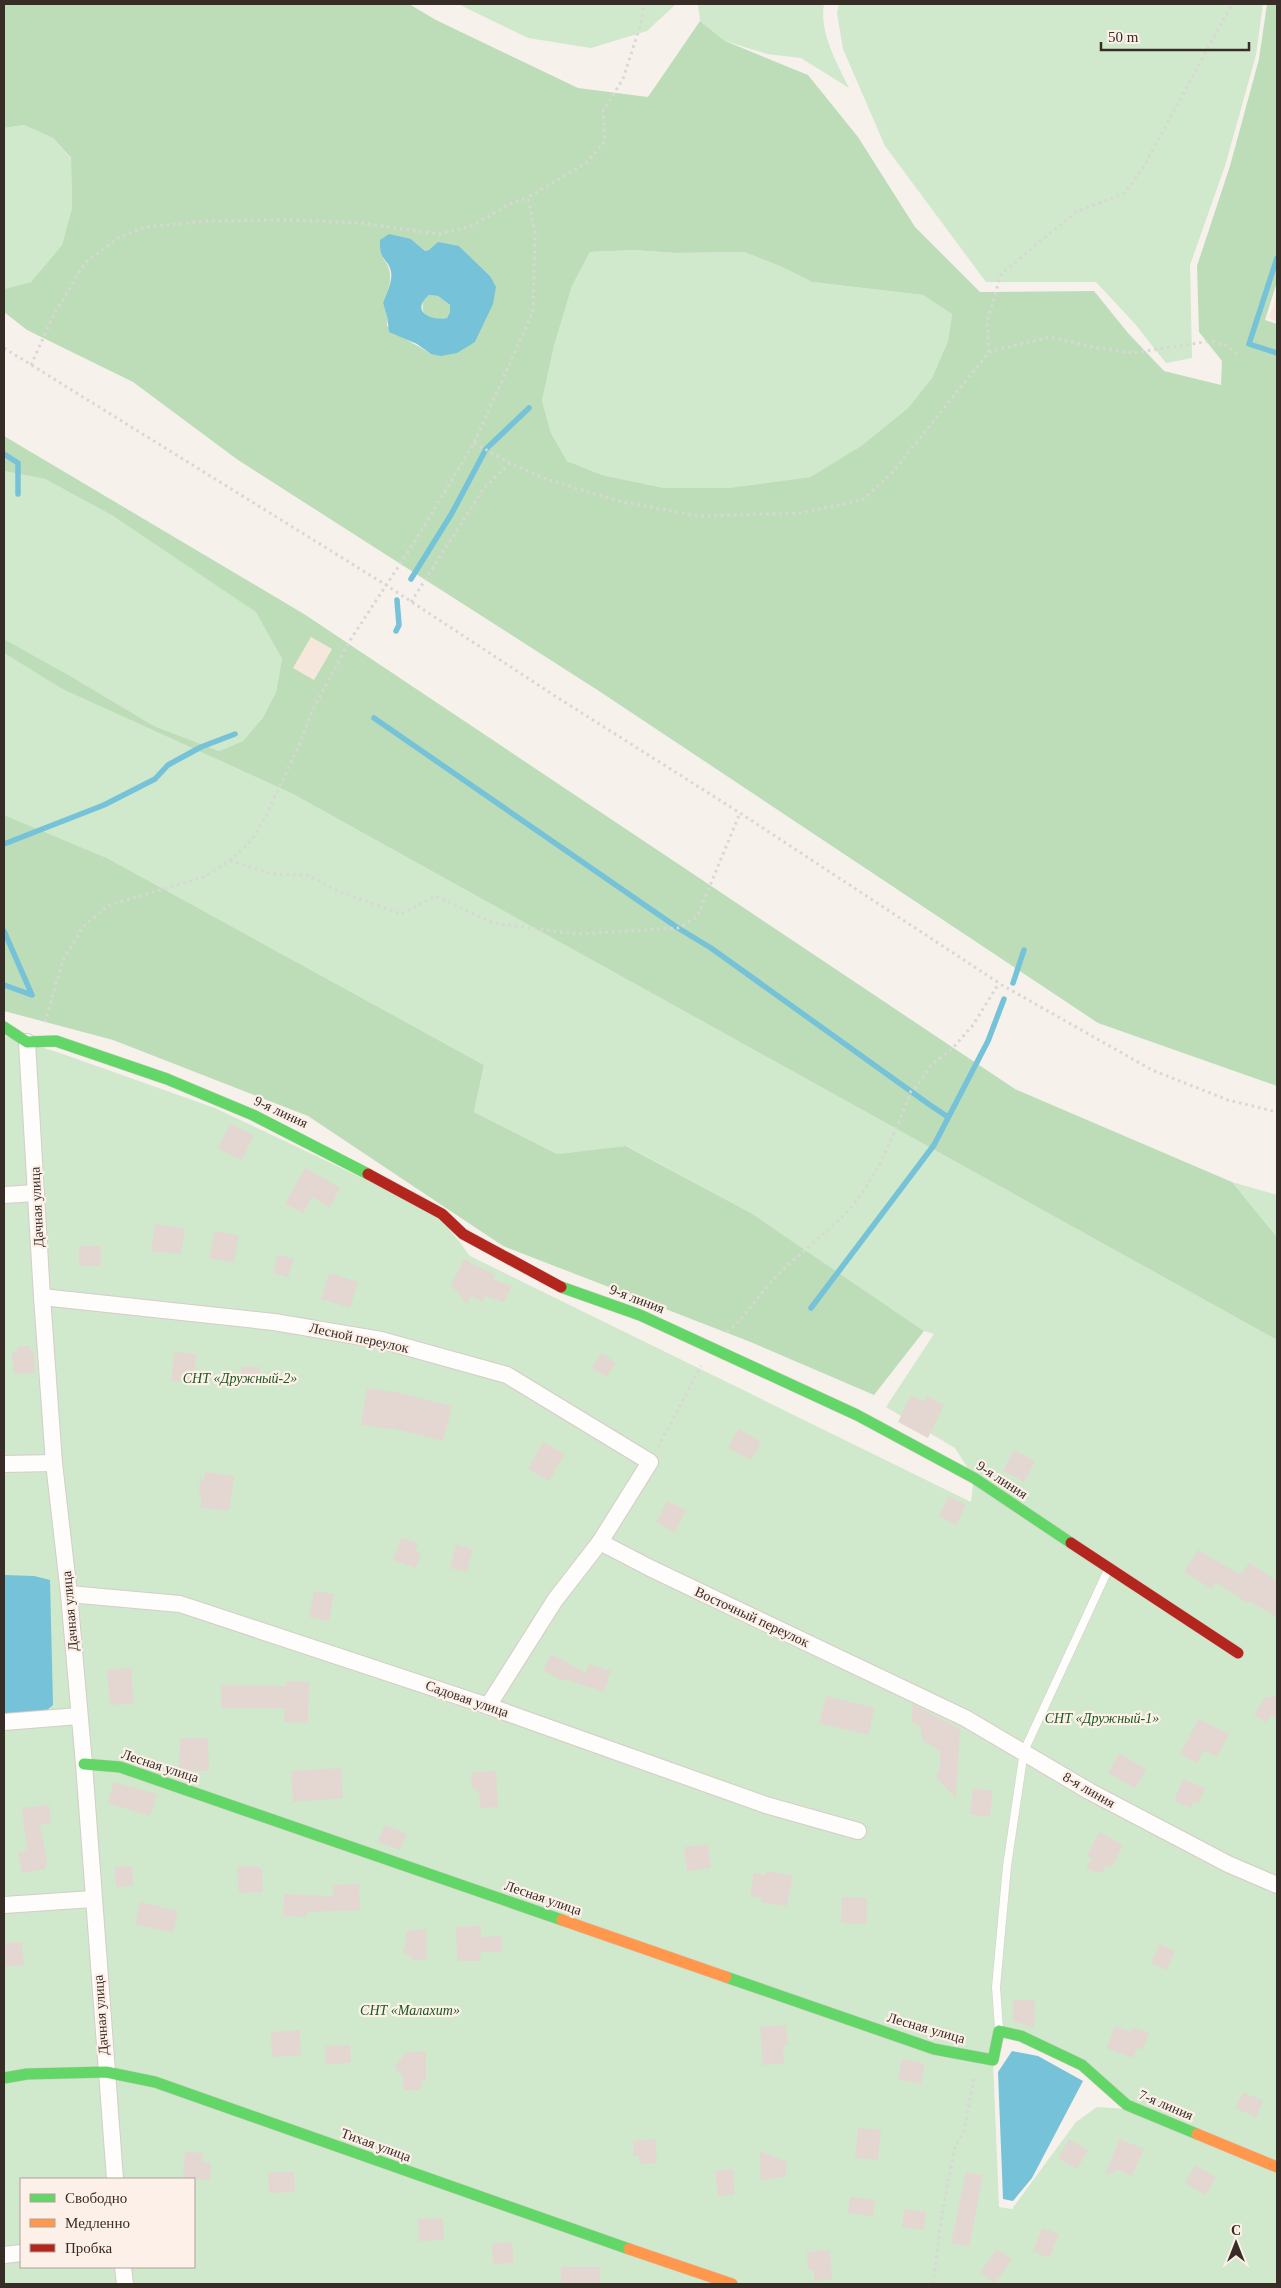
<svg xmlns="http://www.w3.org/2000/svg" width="1281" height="2288" viewBox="0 0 1281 2288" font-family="Georgia,serif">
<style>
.built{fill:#f6e7dc}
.green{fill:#d0e8cb;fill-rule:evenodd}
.forest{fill:#bdddb8;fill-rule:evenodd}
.water{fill:#75c2d9;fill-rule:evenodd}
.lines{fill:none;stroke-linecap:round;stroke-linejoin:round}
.stream{stroke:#75c2d9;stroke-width:5.5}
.building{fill:#e4d7d2}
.lane-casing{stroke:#d5cdc7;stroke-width:9}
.street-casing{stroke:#d5cdc7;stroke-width:18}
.fast-casing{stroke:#d5cdc7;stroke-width:12}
.slow-casing{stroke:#d5cdc7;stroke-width:12}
.jam-casing{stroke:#d5cdc7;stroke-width:12}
.path{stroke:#d8d7d5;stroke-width:3;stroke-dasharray:2.5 4;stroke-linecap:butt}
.lane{stroke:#fefdfc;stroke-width:8}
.street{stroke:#fefdfc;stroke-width:16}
.fast{stroke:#63d668;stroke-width:11}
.slow{stroke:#ff974d;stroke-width:11}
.jam{stroke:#b3261e;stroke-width:11}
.labels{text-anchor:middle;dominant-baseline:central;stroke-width:4.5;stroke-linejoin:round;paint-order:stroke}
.street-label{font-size:14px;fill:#382d26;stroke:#fcf0e8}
.park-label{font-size:14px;font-style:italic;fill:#18591e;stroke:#fcf0e8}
</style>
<rect width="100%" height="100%" fill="#f7f1ec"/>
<g class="built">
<path d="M1277 293V321L1269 318Z"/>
<path d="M311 637 332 649 314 680 292 668Z"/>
</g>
<g class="green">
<path d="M458 4H676L647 31 591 48 528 38Z"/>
<path d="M698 4H824C819 33 837 63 849 88L801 58 767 54 725 41 700 21Z"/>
<path d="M839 4H1263L1256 55 1225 166 1190 265 1192 358 1166 363 1135 324 1096 282H986L885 146 843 49 837 13Z"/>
<path d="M24 125 53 138 71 159 72 208 62 245 31 282 4 289V128Z"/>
<path d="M633 250 676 253 744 252 782 267 812 282 923 295 952 314 948 341 932 378 908 408 861 446 810 477 728 488H664L602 475 567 461 551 433 542 401 554 346 572 286 590 252Z"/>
<path d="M4 471 45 479 113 516 257 612 282 659 276 692 264 718 243 741 219 751 154 726 72 677 4 639Z"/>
<path d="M4 653 62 689 291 793 1277 1340V2284H4V1730L74 1723 4 1722V1036L57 1052 215 1108 438 1214 470 1256 971 1502 974 1478 955 1448 886 1407 934 1334 924 1331 751 1213 627 1146 557 1154 474 1112 484 1065 107 858 4 815ZM180 1604 488 1706 495 1718 180 1610ZM999 2031 1082 2065 1126 2109 1097 2107 1076 2122 1012 2209 999 2207 993 2060ZM21 2179H194V2267H21Z"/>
<path d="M1232 1182 1277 1195V1237Z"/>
</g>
<g class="forest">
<path d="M4 4H409L436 20 578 88 648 97 700 21 725 41 808 75 858 137 915 227 980 292 1094 291 1128 333 1164 371 1221 385 1222 361 1199 332 1197 266 1230 166 1259 59 1267 4H1277V282L1265 320 1277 324V1086L1098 1023 602 693 238 460 133 382 27 330 4 312V289L31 282 62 245 72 208 71 158 53 138 24 125 4 128ZM411 239 425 251 459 246 490 276 483 324 475 342 431 354C416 344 401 338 387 326V315L383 303C390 287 395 273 383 258ZM633 250 676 253 744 252 782 267 812 282 923 295 952 314 948 341 932 378 908 408 861 446 810 477 728 488H664L602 475 567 461 551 433 542 401 554 346 572 286 590 252Z"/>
<path d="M429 295 438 296 450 305V312L447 318C431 321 420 319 423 300Z"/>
<path d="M4 436 304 614 1015 1089 1232 1182 1277 1237V1340L291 793 62 689 4 653V639L72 677 154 726 219 751 243 741 263 718 276 692 282 659 256 612 113 516 45 479 4 471ZM311 637 332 649 314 680 293 668Z"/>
<path d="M4 815 107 858 484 1065 474 1112 557 1154 626 1146 751 1213 924 1331 874 1395 748 1341 503 1246 308 1116 113 1040 4 1011Z"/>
</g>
<g class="water">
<path d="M389 234 411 239 425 251 429 250 438 242 459 246 490 276 496 287 493 304 475 342 457 353 441 356 431 354 417 344 389 332 387 316 383 303C386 295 393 281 391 272 388 257 379 262 380 240ZM429 295 438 296 450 305V312L447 318C430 321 410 311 429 295Z"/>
<path d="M4 1575 34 1576 50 1580 53 1705 46 1711 4 1714Z"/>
<path d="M1012 2051 1038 2056 1083 2081 1032 2178 1013 2201 1003 2199 998 2072Z"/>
</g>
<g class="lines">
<g class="stream">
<path d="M1277 258 1249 344 1277 353"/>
<path d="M4 454 18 463V494"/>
<path d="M411 579 452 513 486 449 529 408"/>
<path d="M396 631 399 625 397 600"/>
<path d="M374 718 678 928 711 948 930 1105 948 1117"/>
<path d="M4 844 104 805 155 779 168 765 201 747 235 734"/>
<path d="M4 931 32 995 4 985"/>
<path d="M1013 983 1024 950"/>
<path d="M811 1308 934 1145 988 1041 1004 999"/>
</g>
</g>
<g class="building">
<path d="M230 1124 254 1135 242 1160 218 1149Z"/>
<path d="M305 1168 340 1188 330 1208 312 1197 303 1213 285 1204Z"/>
<path d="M155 1224 185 1229 181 1254 151 1251Z"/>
<path d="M215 1231 239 1236 233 1263 209 1258Z"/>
<rect x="79" y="1246" width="22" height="20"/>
<path d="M278 1254 294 1259 288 1277 273 1273Z"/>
<path d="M464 1259 495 1275 493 1280 512 1286 504 1302 485 1296 482 1302 471 1296 467 1304 451 1285Z"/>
<path d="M329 1273 358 1282 350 1308 321 1299Z"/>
<path d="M30 1346V1351H34L35 1373 14 1374 12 1353 16 1352 18 1347Z"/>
<path d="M174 1352 196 1354 194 1383 171 1381Z"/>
<path d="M602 1353 616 1363 606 1377 592 1368Z"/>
<path d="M242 1366 260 1367 258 1385 240 1383Z"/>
<path d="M367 1388 399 1393 452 1406 443 1441 392 1428V1429L361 1425Z"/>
<path d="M911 1395 924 1402 927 1396 944 1405 928 1438 898 1422Z"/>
<path d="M738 1429 761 1442 751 1460 728 1448Z"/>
<path d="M543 1442 565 1454 549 1481 528 1469Z"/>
<path d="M1014 1450 1035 1461 1024 1482 1003 1471Z"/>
<path d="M205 1472 234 1476 229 1511 200 1507 202 1495H199L200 1479 204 1480Z"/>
<path d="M949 1496 966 1505 956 1525 939 1516Z"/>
<path d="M667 1501 686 1510 675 1532 656 1522Z"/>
<path d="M401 1538 418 1543 415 1552 421 1553 416 1568 393 1560Z"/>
<path d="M456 1544 473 1549 467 1572 450 1568Z"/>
<path d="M1198 1550 1241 1575 1249 1563 1277 1581V1617L1249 1601 1248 1603 1216 1582 1212 1589 1184 1572Z"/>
<path d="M314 1591 334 1594 329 1621 309 1617Z"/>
<path d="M551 1654 586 1673 589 1664 611 1671 604 1692 564 1679 563 1681 543 1670Z"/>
<path d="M131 1668 134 1703 110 1705 107 1670Z"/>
<path d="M286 1681 309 1682 308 1723 284 1722 285 1708H221V1685L286 1686Z"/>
<path d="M1277 1695V1719L1271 1715 1266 1723 1254 1715 1265 1698Z"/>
<path d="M826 1696 875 1708 868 1735 819 1723Z"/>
<path d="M913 1704 960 1729 956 1798 936 1777 940 1766V1751L923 1741 920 1727 911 1722Z"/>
<path d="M1199 1719 1229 1734 1217 1757 1204 1750 1197 1763 1180 1754Z"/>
<path d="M180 1738H208L209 1771H179Z"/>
<path d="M1119 1753 1146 1769 1135 1788 1108 1773Z"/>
<path d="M341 1768 343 1798 293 1802 291 1771Z"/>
<path d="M496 1771 498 1807 480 1808 479 1792 472 1787 471 1773Z"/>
<path d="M1183 1779 1205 1788 1199 1803 1194 1801 1191 1808 1174 1801Z"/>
<path d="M114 1782 157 1794 150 1816 108 1803Z"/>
<path d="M973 1788 993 1791 990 1817 970 1814Z"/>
<path d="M49 1805 51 1823 40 1824 47 1862 45 1869 22 1873 18 1852 27 1851 22 1808Z"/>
<path d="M385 1825 407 1834 400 1850 378 1842Z"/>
<path d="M1099 1832 1123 1845 1111 1868 1106 1866 1102 1872 1096 1873 1086 1868 1092 1858 1087 1856Z"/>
<path d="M708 1844 711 1868 687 1871 684 1847Z"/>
<path d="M132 1866 133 1886 116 1887 115 1867Z"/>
<path d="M256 1866 262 1869 263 1892 239 1893 237 1867Z"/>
<path d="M767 1871 793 1876 787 1906 761 1902 762 1898 750 1896 754 1873 765 1875Z"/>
<path d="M359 1884 360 1910 307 1912V1917L283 1916 284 1894 333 1896V1885Z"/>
<path d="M842 1897 867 1898V1924L841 1923Z"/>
<path d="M140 1902 178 1911 173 1933 135 1924Z"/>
<path d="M481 1926V1937L501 1936 502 1952H480L481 1961H457L456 1927Z"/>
<path d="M426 1929 427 1959 412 1960 411 1956 403 1953 406 1943V1931Z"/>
<path d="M22 1942 24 1965 4 1967V1943Z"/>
<path d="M1159 1944 1175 1951 1167 1970 1151 1963Z"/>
<path d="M1013 2000H1035L1034 2028 1013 2021Z"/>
<path d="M786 2025 788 2045 783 2046 784 2063 763 2065 760 2027Z"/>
<path d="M1115 2026 1131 2032 1133 2027 1149 2033 1142 2050 1137 2048 1133 2058 1107 2048Z"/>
<path d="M300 2030 301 2055 272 2057 271 2032Z"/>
<path d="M350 2045 351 2063 326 2064 325 2046Z"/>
<path d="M426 2051V2081H421V2090H403V2076L395 2067 406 2052Z"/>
<path d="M902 2059 925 2064 921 2084 898 2079Z"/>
<path d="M1243 2092 1263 2101 1256 2117 1235 2108Z"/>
<path d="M858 2128 881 2130 878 2160 855 2158Z"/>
<path d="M655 2139 657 2163 640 2164 639 2156H634L633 2141Z"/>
<path d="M1069 2139 1088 2150 1077 2169 1058 2158Z"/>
<path d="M1119 2139 1144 2149 1132 2176 1118 2170 1105 2176Z"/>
<path d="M760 2151 787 2162 785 2177 760 2180Z"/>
<path d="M185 2152 203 2153 202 2162 211 2163 210 2180 183 2178Z"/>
<path d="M1195 2165 1216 2177 1206 2195 1185 2183Z"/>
<path d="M733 2169 735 2195 718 2196 715 2171Z"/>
<path d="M268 2172H294L295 2192 269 2193Z"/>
<path d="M966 2172 983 2175 969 2247 951 2243Z"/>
<path d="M850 2197 875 2200 873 2216 848 2213Z"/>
<path d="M904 2209 926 2212 924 2230 902 2227Z"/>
<path d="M443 2218 444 2240 419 2241 418 2219Z"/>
<path d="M1042 2228 1059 2234 1049 2258 1033 2251Z"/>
<path d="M512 2242 514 2263 493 2264 492 2244Z"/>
<path d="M997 2249 1012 2259 995 2283 980 2272Z"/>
<path d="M830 2250 832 2279 814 2281V2270H808L807 2252Z"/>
<rect x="561" y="2267" width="39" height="17"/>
</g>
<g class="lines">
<g class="lane-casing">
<path id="lane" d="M999 2029 996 1987 1007 1866 1024 1751 1108 1570"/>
</g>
<g class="street-casing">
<g id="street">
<path d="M27 1042 42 1297 54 1463 69 1594 84 1764 115 2179"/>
<path d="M4 1195 36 1193"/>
<path d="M42 1297 274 1322 381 1340 507 1375 650 1462 600 1542 555 1600 488 1706"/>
<path d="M4 1464 54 1463"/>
<path d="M600 1542 650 1568 965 1718 1089 1791 1228 1864 1277 1885"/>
<path d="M69 1594 180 1604 488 1706 766 1805 858 1831"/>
<path d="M4 1722 79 1716"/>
<path d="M4 1905 93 1899"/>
<path d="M4 2255 21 2253"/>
<path d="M123 2267 125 2284"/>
</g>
</g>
<g class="fast-casing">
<g id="fast">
<path d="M4 1027 27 1042 56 1041 167 1079 253 1115 368 1174"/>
<path d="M561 1287 640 1315 857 1415 974 1478 1071 1543"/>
<path d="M84 1764 120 1767 562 1920"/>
<path d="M726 1977 934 2049 993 2060 999 2031 1021 2036 1082 2065 1127 2105 1197 2134"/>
<path d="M4 2078 27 2074 106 2072 155 2082 629 2249"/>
</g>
</g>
<g class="slow-casing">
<g id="slow">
<path d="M562 1920 726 1977"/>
<path d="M1197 2134 1277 2167"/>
<path d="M629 2249 732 2284"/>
</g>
</g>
<g class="jam-casing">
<g id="jam">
<path d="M368 1174 442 1214 463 1234 561 1287"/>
<path d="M1071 1543 1238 1653"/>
</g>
</g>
<g class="path">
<path d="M4 348 386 585 555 696 740 813 1002 985 1152 1070 1228 1100 1277 1112"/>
<path d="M989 352 987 322 1001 274 1076 212 1125 193 1143 168 1232 4"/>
<path d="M31 365 54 314 85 263 118 238 145 227 209 221 293 220 360 223 439 234 471 226 510 204 528 197"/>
<path d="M474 443 510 463 546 479 622 502 700 516 801 513 862 500 892 473 989 352 1050 337 1098 348 1133 353 1211 341 1228 346 1238 356"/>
<path d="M411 602 484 488 510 463"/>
<path d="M230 861 272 874 307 875 336 890 401 914 436 896 493 923 576 934 678 928 697 917 740 813"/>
<path d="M45 1022 63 960 83 927 109 905 204 877 229 861 251 841 266 816 300 743 313 709 349 642 417 538 474 443 533 312 535 233 528 197 586 163 605 141 603 111 623 79 641 23 644 4"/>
<path d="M727 1332C745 1318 756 1298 772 1281 794 1257 822 1238 845 1214 876 1181 895 1133 911 1091L916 1087 932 1064 952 1049 973 1025 999 983"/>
<path d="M658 1447 701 1366"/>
<path d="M933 2284 943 2208 955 2146 963 2135 974 2078"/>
</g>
<use href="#lane" class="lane"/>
<use href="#street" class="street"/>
<use href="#fast" class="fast"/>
<use href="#slow" class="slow"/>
<use href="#jam" class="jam"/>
</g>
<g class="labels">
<g class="street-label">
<text transform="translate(281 1112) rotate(25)">9-я линия</text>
<text transform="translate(37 1207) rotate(-93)">Дачная улица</text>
<text transform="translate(637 1299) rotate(21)">9-я линия</text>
<text transform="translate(359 1338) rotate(12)">Лесной переулок</text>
<text transform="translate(1002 1480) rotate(33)">9-я линия</text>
<text transform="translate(70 1611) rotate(-95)">Дачная улица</text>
<text transform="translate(752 1617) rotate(25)">Восточный переулок</text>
<text transform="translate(467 1699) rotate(19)">Садовая улица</text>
<text transform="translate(160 1766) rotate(18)">Лесная улица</text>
<text transform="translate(1089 1790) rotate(30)">8-я линия</text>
<text transform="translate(543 1898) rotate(19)">Лесная улица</text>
<text transform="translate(101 2015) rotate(-94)">Дачная улица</text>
<text transform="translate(926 2028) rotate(16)">Лесная улица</text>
<text transform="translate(1166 2105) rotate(23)">7-я линия</text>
<text transform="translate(376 2145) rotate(20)">Тихая улица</text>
</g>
<g class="park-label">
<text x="240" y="1378">СНТ «Дружный-2»</text>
<text x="1102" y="1718">СНТ «Дружный-1»</text>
<text x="410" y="2010">СНТ «Малахит»</text>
</g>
</g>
<rect width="1281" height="2288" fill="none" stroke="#382d26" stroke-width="10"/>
<rect x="20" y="2178" width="175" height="90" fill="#fcf0e8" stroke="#aea29a"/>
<rect x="30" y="2194" width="25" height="8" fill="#63d668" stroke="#aea29a"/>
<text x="65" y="2203" font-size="15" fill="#382d26">Свободно</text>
<rect x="30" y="2219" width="25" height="8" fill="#ff974d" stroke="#aea29a"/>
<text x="65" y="2228" font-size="15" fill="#382d26">Медленно</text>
<rect x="30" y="2244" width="25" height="8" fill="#b3261e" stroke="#aea29a"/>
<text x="65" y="2253" font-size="15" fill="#382d26">Пробка</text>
<g transform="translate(1236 2243)" stroke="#fcf0e8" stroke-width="4" paint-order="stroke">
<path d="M0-4L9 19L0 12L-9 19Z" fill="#382d26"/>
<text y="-8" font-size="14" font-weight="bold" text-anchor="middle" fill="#382d26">С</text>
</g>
<path d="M1101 42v8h148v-8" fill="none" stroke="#382d26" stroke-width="2.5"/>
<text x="1108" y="42" font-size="15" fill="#382d26" stroke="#fcf0e8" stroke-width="4" paint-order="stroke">50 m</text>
</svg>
